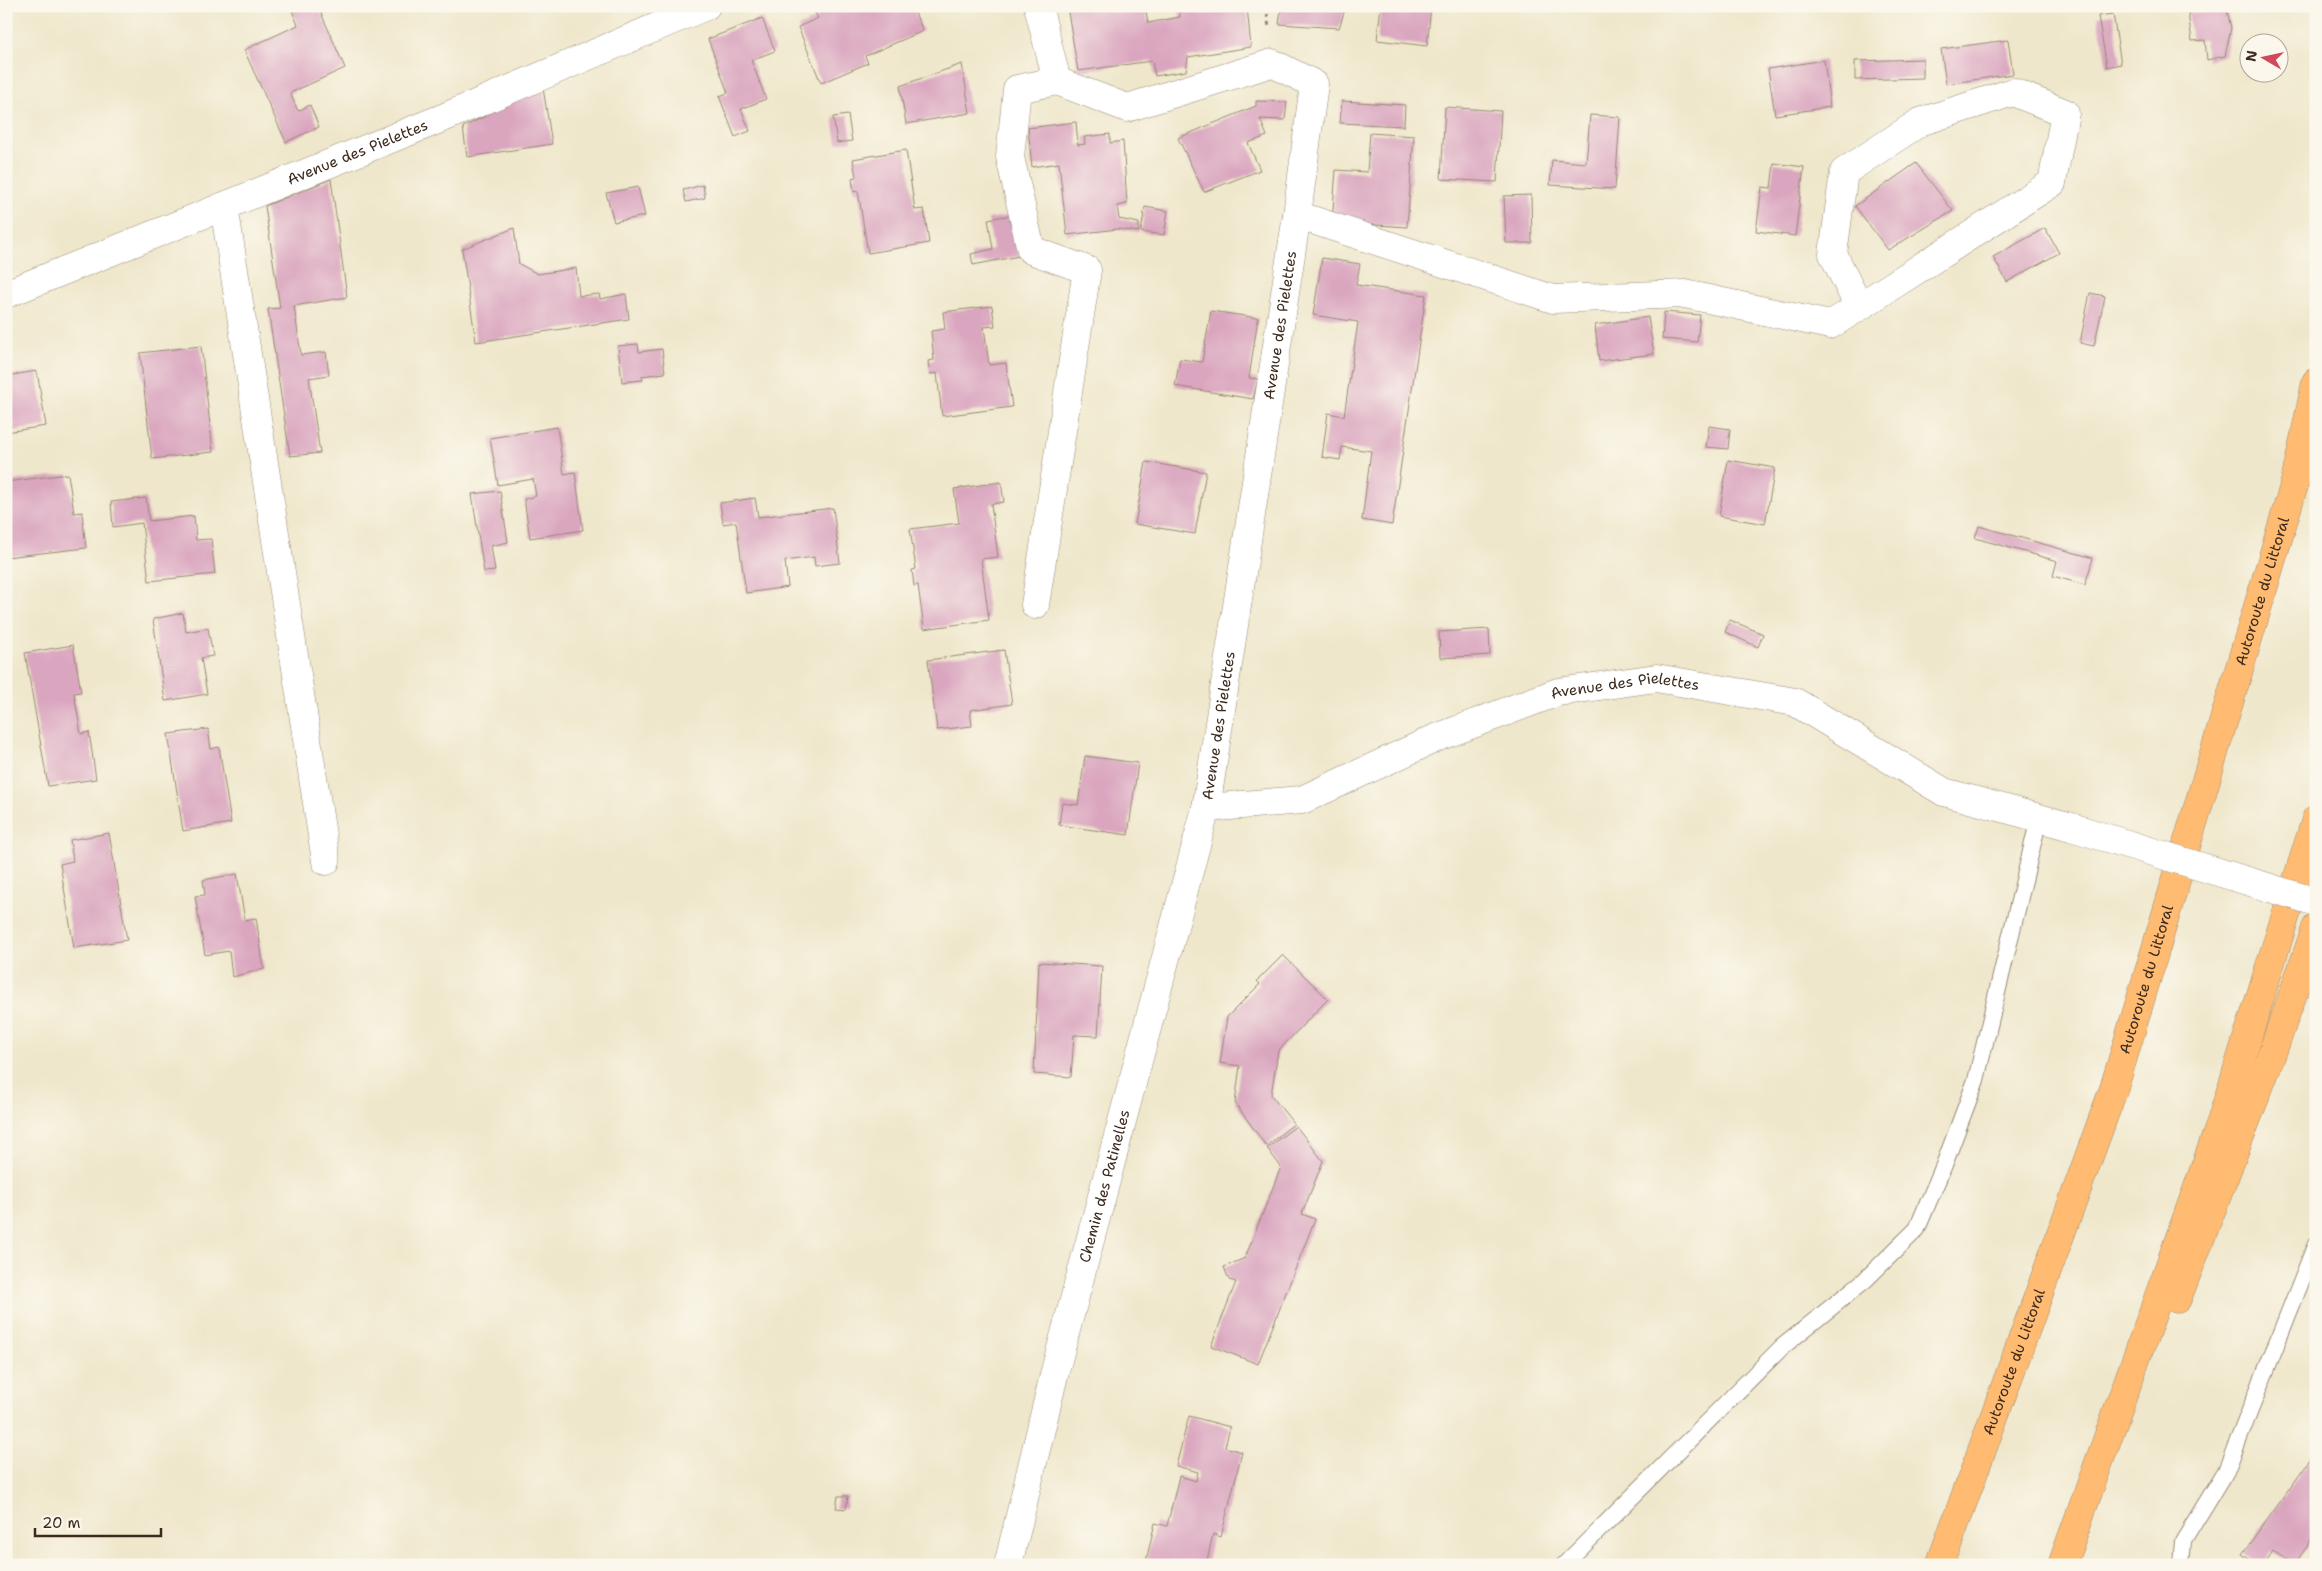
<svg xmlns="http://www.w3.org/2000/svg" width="2322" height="1571" viewBox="0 0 2322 1571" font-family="'Shantell Sans',sans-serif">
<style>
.building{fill:#daa6bf}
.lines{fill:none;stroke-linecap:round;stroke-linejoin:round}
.lane-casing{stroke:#958874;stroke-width:18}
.street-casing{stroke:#958874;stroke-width:29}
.highway-casing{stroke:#958874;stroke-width:29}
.path{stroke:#958874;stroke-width:3;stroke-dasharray:4 4;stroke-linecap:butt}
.lane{stroke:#fff;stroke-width:16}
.street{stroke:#fff;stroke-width:28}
.highway{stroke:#ffbb71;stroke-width:28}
.street-bridge-casing{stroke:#958874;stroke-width:29;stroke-linecap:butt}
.street-bridge{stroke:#fff;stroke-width:28}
.labels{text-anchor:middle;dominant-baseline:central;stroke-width:4;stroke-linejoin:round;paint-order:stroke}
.street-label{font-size:15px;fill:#3b2a1e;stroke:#fbf7ec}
</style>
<rect width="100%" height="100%" fill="#fbf7ec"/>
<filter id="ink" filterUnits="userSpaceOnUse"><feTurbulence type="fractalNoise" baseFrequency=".02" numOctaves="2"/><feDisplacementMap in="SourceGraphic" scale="10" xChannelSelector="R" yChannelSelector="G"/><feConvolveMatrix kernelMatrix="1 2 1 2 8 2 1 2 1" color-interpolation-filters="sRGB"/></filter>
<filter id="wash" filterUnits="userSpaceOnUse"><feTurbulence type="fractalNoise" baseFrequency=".0096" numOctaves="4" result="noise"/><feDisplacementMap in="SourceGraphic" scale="20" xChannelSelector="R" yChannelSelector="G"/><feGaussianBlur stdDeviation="1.12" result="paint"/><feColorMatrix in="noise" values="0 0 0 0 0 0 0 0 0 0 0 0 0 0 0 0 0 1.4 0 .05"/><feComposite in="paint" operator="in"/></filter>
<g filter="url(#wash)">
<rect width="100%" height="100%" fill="#efe7cb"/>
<g id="blocks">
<g class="building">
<path d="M290 6H318L345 68 290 93 298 111 310 105 319 127 286 142 244 50 298 25Z"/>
<path d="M831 6H912L923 31 865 56 868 63 821 83 798 27 818 18 815 13Z"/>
<path d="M1067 6H1145L1148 23 1180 17 1179 6H1230V9L1247 7 1251 47 1188 57 1186 71 1155 76 1152 61 1078 71Z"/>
<path d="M1278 6H1346L1339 28 1279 24 1281 10 1278 9Z"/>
<path d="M1381 6H1431L1427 46 1377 40Z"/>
<path d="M2199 6H2226L2231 28 2225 56 2207 60 2205 40 2192 41 2188 13 2200 11Z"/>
<path d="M2113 14 2121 64 2107 67 2098 16Z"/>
<path d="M762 18 775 51 751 60 766 99 741 109 750 131 735 137 719 96 728 93 708 39Z"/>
<path d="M2008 40 2013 74 1946 84 1941 49Z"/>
<path d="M1923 59V78L1855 80V61Z"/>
<path d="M1824 60 1830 107 1775 115 1768 69Z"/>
<path d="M962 64 970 113 906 124 900 86Z"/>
<path d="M543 88 552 144 467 157 463 127 490 114V111Z"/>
<path d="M1256 101 1287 102 1285 120 1260 119 1267 136 1248 143 1260 170 1204 192 1178 138 1256 106Z"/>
<path d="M1342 101 1405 105 1404 126 1340 123Z"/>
<path d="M1445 107 1501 111 1497 182 1441 179Z"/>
<path d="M848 115 852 141 837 143 833 117Z"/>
<path d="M1590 115 1620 117 1615 189 1550 185 1552 160 1586 163Z"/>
<path d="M1076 122 1078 145 1085 144 1084 137 1110 134V143L1123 141 1127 204 1117 206 1119 219 1139 223V232L1118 229 1067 235 1059 163 1032 167 1028 128Z"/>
<path d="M1370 133 1414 136 1407 227 1332 222 1336 170 1367 172Z"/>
<path d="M906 150 915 210 924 209 929 243 868 253 858 191 854 192 852 178 856 177 853 159Z"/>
<path d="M1774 163 1804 167 1795 236 1756 231 1762 187 1771 188Z"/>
<path d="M1916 163 1953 211 1888 250 1855 206Z"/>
<path d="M331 179 347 297 294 306 301 355 326 352 329 375 309 378 320 453 290 456 268 309 280 308 265 206Z"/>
<path d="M703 185 705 198 686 202 683 190Z"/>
<path d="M638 187 645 216 614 222 606 193Z"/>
<path d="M1531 195 1532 243H1506L1504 196Z"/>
<path d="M1145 207 1168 211 1164 235 1141 232Z"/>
<path d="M1012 215 1019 256 973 265 971 254 993 249 988 219Z"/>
<path d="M514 228 519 264 538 274 576 268 579 296 599 294 600 299 626 294 629 319 476 342 462 249Z"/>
<path d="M2045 228 2059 253 2007 282 1993 257Z"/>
<path d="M1322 258 1360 264 1356 285 1426 295 1392 525 1362 520 1371 451 1342 447 1340 460 1322 457 1328 413 1344 416 1358 322 1313 315Z"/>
<path d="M2090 293 2105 296 2094 346 2080 343Z"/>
<path d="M992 306 995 326 984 327 989 365 1006 363 1012 407 942 416 937 373 930 374 928 361 934 360 931 331 945 329 943 312Z"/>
<path d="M1211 311 1258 318 1249 378 1258 379 1253 399 1175 386 1180 359 1202 362Z"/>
<path d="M1664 312 1700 315 1697 342 1662 339Z"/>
<path d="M1648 317 1654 354 1599 361 1595 325Z"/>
<path d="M638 344 639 352 662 349 665 373 642 376 643 380 622 382 618 346Z"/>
<path d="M201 346 213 452 152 459 140 353Z"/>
<path d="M37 371 46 426 6 432V376Z"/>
<path d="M1709 426 1730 429 1728 449 1706 447Z"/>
<path d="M557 427 564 474 575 472 583 530 530 538 524 499 536 496 533 479 498 485 490 438Z"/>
<path d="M1728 460 1775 468 1765 524 1719 516Z"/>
<path d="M1146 462 1206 472 1195 534 1135 524Z"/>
<path d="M68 474 74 513 82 512 86 548 6 557V482Z"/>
<path d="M1001 482 1004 502 991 504 998 557 981 559 989 620 924 629 918 585 914 586 912 570 916 569 910 529 959 523 954 489Z"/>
<path d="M500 491 508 542 491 546 495 571 484 572 472 494Z"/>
<path d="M146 498 149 521 194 516 196 540 211 539 215 574 149 581 142 523 113 527 111 502Z"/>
<path d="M755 498 758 517 833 508 840 563 815 566 814 557 785 561 788 587 746 593 736 522 723 524 720 503Z"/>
<path d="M1979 526 2093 558 2085 585 2053 576 2057 561 1975 538Z"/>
<path d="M183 613 186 632 208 628 213 656 201 658 207 694 165 701 153 619Z"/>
<path d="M1730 620 1763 634 1758 647 1725 632Z"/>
<path d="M1489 629 1490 655 1440 658 1439 632Z"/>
<path d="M73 645 81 692 74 693 81 734 89 732 96 779 48 786 25 653Z"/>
<path d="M1004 650 1012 704 970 710 972 726 937 730 928 660Z"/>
<path d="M208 729 211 749 219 747 231 823 183 831 168 734Z"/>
<path d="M1085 756 1138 763 1128 835 1059 825 1062 803 1078 805Z"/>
<path d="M109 833 127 940 74 948 60 864 73 861 70 840Z"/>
<path d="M237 874 245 920 256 918 264 969 232 977 229 951 205 955 195 896 205 895 203 880Z"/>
<path d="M1283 955 1328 999 1278 1051 1271 1095 1294 1124 1266 1146 1235 1103 1240 1066 1220 1063 1227 1017 1260 984 1257 981Z"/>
<path d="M1039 962 1102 966 1098 1036 1074 1035 1071 1077 1034 1074Z"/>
<path d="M1296 1126 1323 1161 1302 1214 1315 1219 1258 1364 1211 1346 1236 1282 1229 1280 1224 1267 1245 1258 1281 1167 1267 1148Z"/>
<path d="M1189 1416 1230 1427 1225 1447 1242 1452 1221 1537 1213 1534 1206 1565H1145L1155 1523 1167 1526 1179 1476 1196 1481 1198 1472 1176 1466Z"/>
<path d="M2316 1451V1534L2294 1565 2272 1551 2263 1565H2257L2242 1554Z"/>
<path d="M838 1496H848L846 1509 836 1508Z"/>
</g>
</g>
</g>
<g filter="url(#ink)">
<use href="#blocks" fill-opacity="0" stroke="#958874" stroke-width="1"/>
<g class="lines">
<g class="lane-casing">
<g id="lane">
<path d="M1564 1565 1782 1347 1865 1280 1917 1229 1944 1165 1976 1080 2039 818"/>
<path d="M2181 1565 2183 1541 2226 1471 2316 1244"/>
</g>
</g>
<g class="street-casing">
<g id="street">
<path d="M224 206 326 861"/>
<path d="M1297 215 1553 299 1685 294 1830 325 1859 307 2052 183 2065 113 2013 92 1920 122 1844 172 1833 254 1859 307"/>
<path id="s1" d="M6 294 445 117 706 6"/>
<path d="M1035 605 1087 270 1031 250 1010 157 1017 89 1057 81"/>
<path id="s2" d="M1206 808 1302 800 1436 738 1558 692 1656 678 1795 702 1944 792 2068 826"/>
<path id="s3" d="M1008 1565 1055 1371 1206 808 1297 215 1314 84 1272 63 1127 108 1057 81 1038 6"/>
</g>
</g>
<g class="highway-casing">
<g id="highway">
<path d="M2177 1299 2270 1059 2316 928"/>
<path id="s4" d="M1940 1565 2114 1088 2295 482 2316 382"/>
<path d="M2062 1565 2218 1131 2316 819"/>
</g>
</g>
<path class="path" d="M1266 6 1269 28"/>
<use href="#lane" class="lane"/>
<use href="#street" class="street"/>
<use href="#highway" class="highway"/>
<g class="street-bridge-casing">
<path id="street-bridge" d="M2068 826 2316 902"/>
</g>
<use href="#street-bridge" class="street-bridge"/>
</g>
</g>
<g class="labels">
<g class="street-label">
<text stroke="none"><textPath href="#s1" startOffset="379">Avenue des Pielettes</textPath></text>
<text stroke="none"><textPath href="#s3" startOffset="1271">Avenue des Pielettes</textPath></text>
<text stroke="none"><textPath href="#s4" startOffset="1026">Autoroute du Littoral</textPath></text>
<text stroke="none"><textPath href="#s2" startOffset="442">Avenue des Pielettes</textPath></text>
<text stroke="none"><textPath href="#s3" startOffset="866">Avenue des Pielettes</textPath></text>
<text stroke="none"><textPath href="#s4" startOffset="621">Autoroute du Littoral</textPath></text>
<text stroke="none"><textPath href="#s3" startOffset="391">Chemin des Patinelles</textPath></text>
<text stroke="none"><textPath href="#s4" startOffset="216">Autoroute du Littoral</textPath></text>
</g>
</g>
<rect width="2322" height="1571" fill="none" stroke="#fbf7ec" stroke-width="25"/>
<g transform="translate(2264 58) rotate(279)"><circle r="24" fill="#fbf7ec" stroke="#aea59a"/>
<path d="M0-4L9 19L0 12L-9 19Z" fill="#d1495b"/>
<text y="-8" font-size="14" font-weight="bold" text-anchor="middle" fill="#3b2a1e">N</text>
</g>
<path d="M35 1528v8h126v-8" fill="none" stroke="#3b2a1e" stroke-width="2.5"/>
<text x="42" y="1528" font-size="15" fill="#3b2a1e" stroke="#fbf7ec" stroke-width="4" paint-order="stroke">20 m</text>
</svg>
